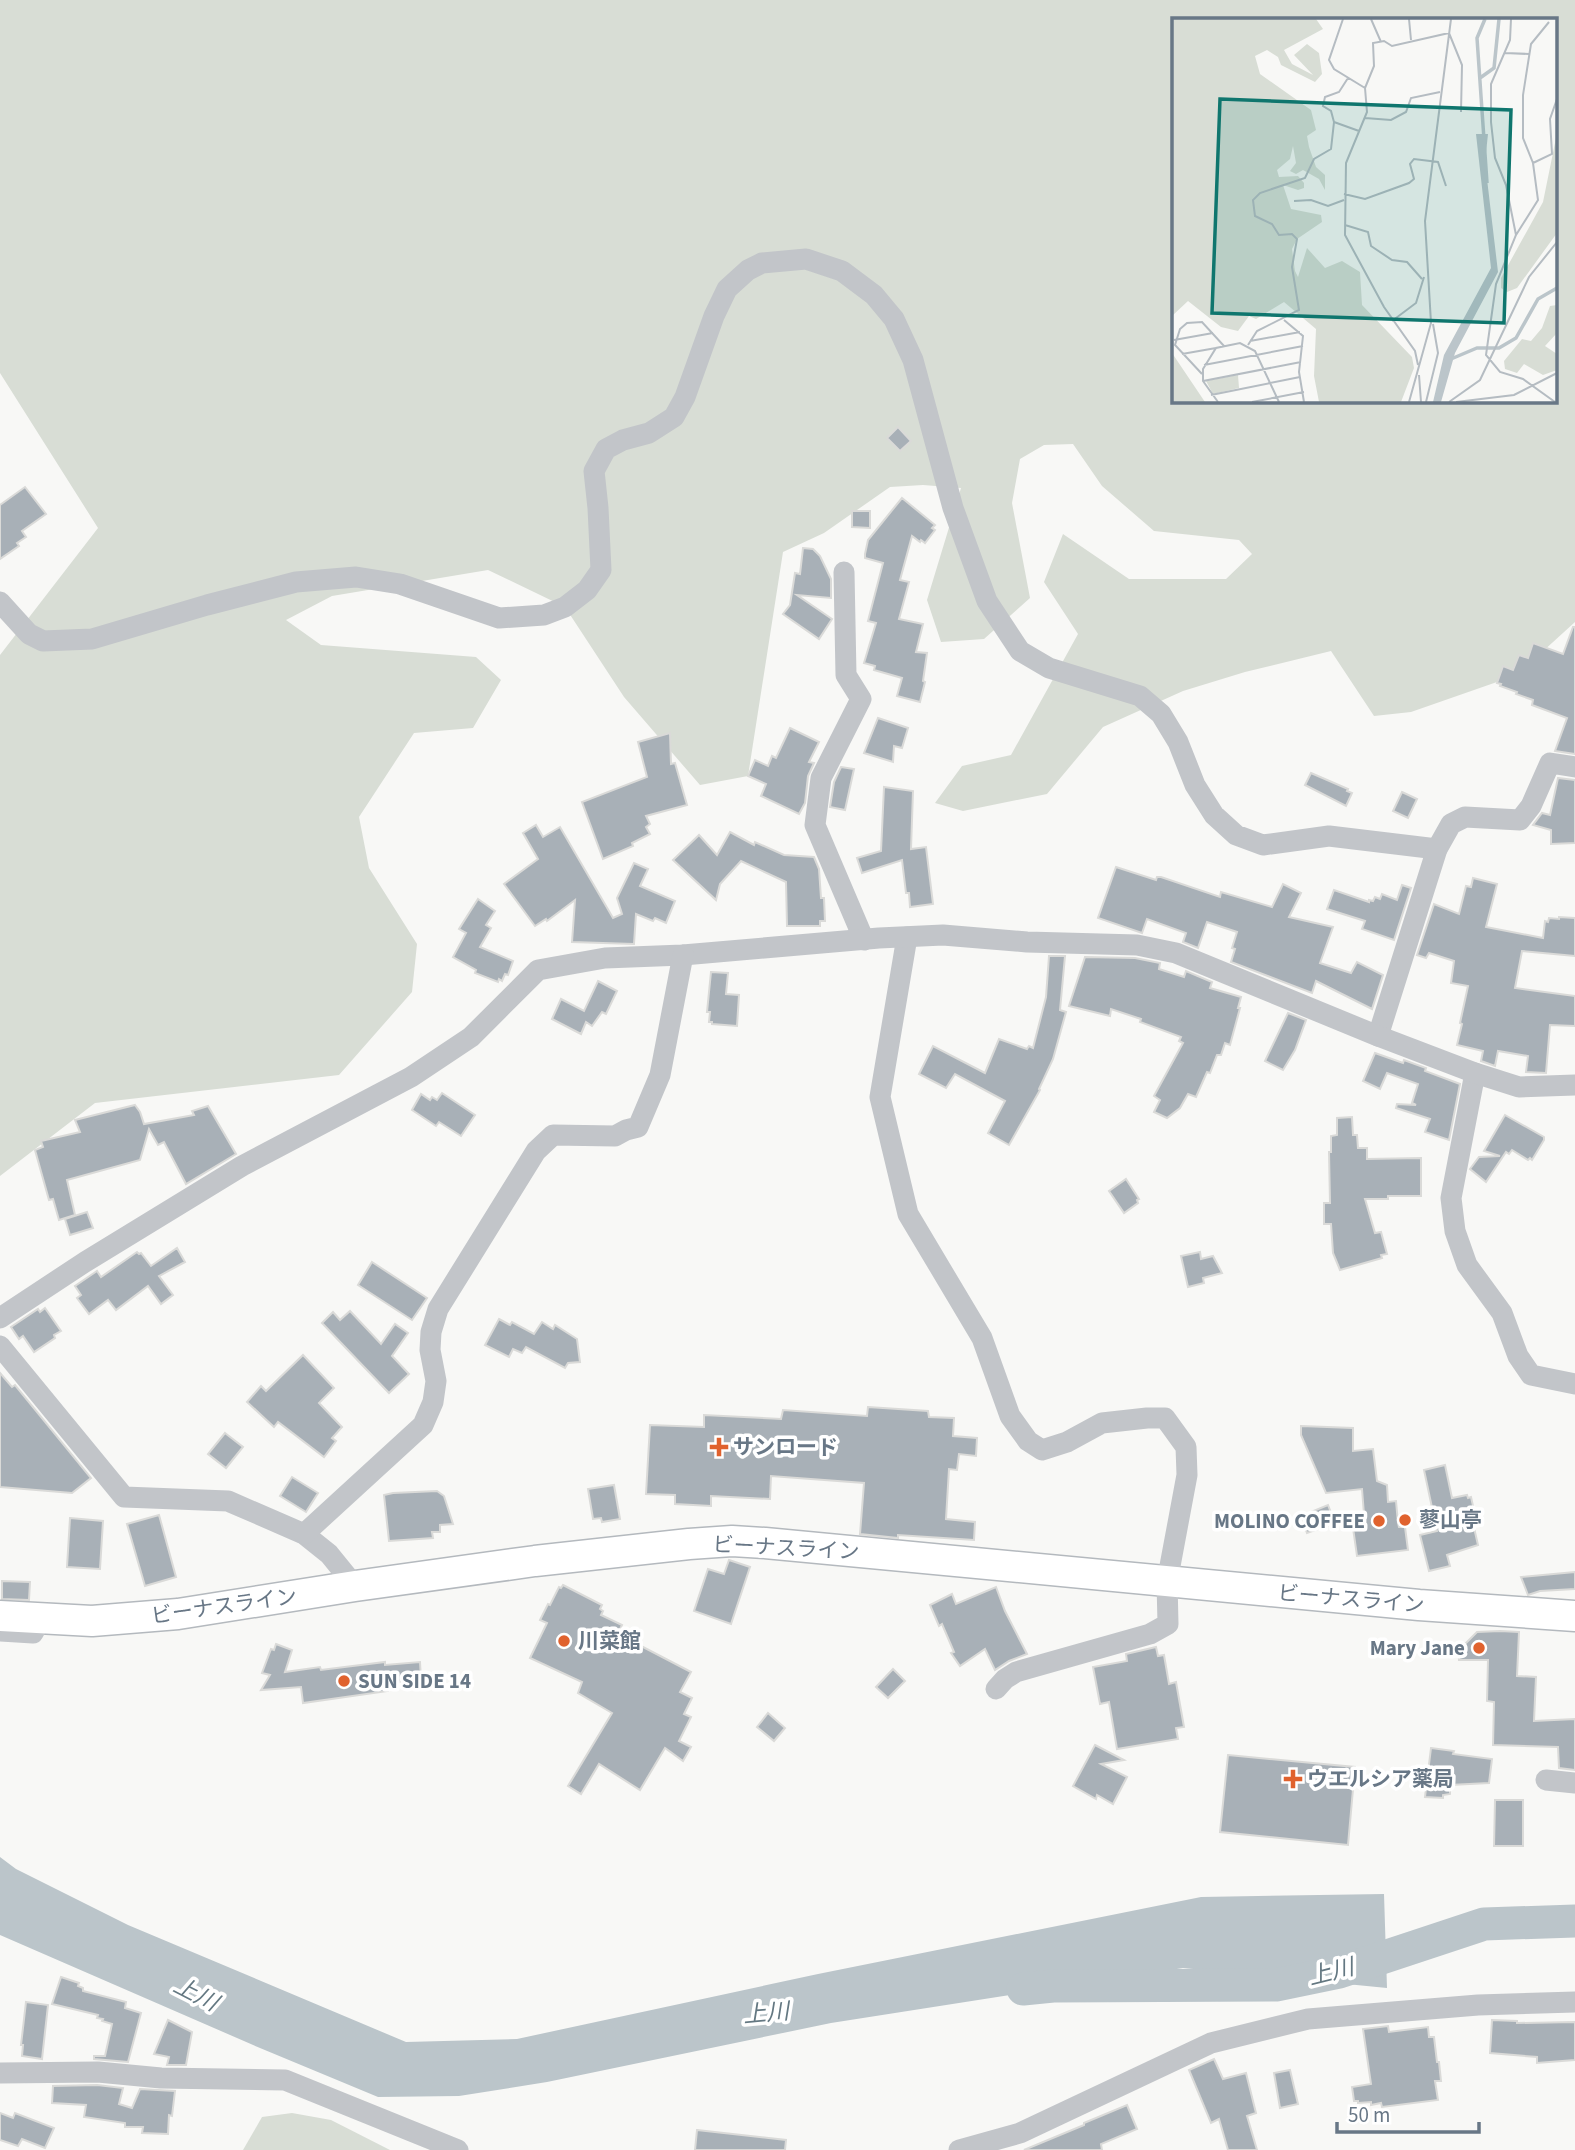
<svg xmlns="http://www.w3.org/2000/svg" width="1575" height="2150" viewBox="0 0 1575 2150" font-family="'Source Sans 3','Noto Sans JP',sans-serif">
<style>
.green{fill:#d8ddd5;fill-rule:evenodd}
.water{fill:#bbc5ca}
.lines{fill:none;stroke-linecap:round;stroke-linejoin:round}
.river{stroke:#bbc5ca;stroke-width:33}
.building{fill:#a8b0b7;stroke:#dadad8;stroke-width:2}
.secondary-casing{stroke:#b4b9be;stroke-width:33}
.street{stroke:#c2c5c9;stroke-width:21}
.secondary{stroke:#fff;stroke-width:30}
.poi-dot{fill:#e0622e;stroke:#fff;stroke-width:2.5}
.labels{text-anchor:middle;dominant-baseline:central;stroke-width:7;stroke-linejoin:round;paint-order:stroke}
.poi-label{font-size:21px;font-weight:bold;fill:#687786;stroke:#fff;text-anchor:start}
.street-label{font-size:21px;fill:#687786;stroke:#fff}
.water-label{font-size:23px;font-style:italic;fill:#647882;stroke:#fff}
.inset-river{fill:none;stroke:#bbc5ca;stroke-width:3.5}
.inset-road{fill:none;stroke:#b5bcc2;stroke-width:2}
.view{fill:#0f766e;fill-opacity:0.15;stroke:#0f766e;stroke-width:3.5}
.inset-edge{fill:none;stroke:#687786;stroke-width:3.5}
</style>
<rect width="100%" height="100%" fill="#f8f8f6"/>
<g class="green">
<path d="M0 0H1575V622L1517 675 1411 712 1374 716 1331 651 1245 672 1183 691 1103 727 1047 794 963 811 935 803 962 766 1011 755 1078 634 1044 582 1063 534 1129 579H1226L1252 554 1239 540 1154 531 1102 486 1073 444 1044 445 1020 459 1012 503 1030 598 984 639 941 642 927 600 961 488 923 485 890 487 824 533 783 552 748 776 700 785 624 697 565 607 488 570 332 596 286 620 321 645 476 657 501 680 473 728 414 733 359 817 369 868 417 944 412 992 339 1075 95 1103 0 1176V655L98 528 0 373ZM1174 19H1556V401H1174Z"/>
<path d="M292 2113 331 2120 390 2150H243L262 2117Z"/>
</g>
<path class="water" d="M0 1857 16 1869 128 1925 406 2042 517 2039 818 1974 1201 1897 1384 1894 1387 1988 1183 1968 831 2023 547 2082 459 2096 378 2097 260 2048 0 1935Z"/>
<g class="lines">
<path class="river" d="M1023 1989 1053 1986 1276 1985 1339 1972 1484 1924 1575 1921"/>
</g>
<g class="building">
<path d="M898 427 911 441 900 451 887 438Z"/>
<path d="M25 487 46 514 22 531 26 537 17 543 19 546 0 559V505Z"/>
<path d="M902 498 935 525 932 528 935 530 925 543 921 540 920 542 912 536 900 580 909 582 899 619 923 624 916 652 927 653 923 681 925 682 920 702 897 696 902 678 874 670 875 666 864 663 876 623 868 621 883 563 865 558V554L868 540Z"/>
<path d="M852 511H870V528L852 527Z"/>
<path d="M803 548 813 549 820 556 831 579V598L797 595 832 619 819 639 783 614 790 605 795 573 800 574Z"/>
<path d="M1573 627H1575V754L1555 751 1567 718 1532 705 1533 700 1516 694 1517 692 1500 686 1501 684 1497 683 1503 666 1513 670 1519 655 1528 658 1533 643 1563 654Z"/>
<path d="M878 718 908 728 902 748 894 746 893 762 864 753Z"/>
<path d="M790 728 819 742 809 762 814 763 808 776 805 803 799 814 761 796 766 784 748 776 755 760 768 766 772 756 776 758Z"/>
<path d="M670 733 671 764 675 763 687 805 646 816 650 824 646 827 650 834 632 843 633 846 603 859 582 802 647 777 638 742Z"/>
<path d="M841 767 854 769 845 810 830 807 834 782Z"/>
<path d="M1311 773 1348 789 1347 791 1352 793 1346 806 1305 785Z"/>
<path d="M1558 778 1575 780V843L1551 844V830L1533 825 1542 813 1550 815Z"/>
<path d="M884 787 913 791 911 849 926 847 933 904 910 907 909 893H906L902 860 862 873 857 858 881 851Z"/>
<path d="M1402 792 1417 799 1408 818 1393 811Z"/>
<path d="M536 825 543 837 560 827 613 918 622 914 617 898 634 863 648 869 640 886 675 901 666 923 655 918 653 921 636 914 634 944 572 942 575 900 547 921 546 919 535 926 504 884 538 859 523 833Z"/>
<path d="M730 832 754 845 755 842 784 855 814 857 819 869 821 898H824L825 921H820V926H787L786 882 741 861 720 884 716 900 673 860 699 835 717 855Z"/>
<path d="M1116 867 1156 880 1157 877H1161L1220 897 1221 892 1272 907 1283 884 1301 893 1289 917 1333 927 1320 963 1351 973 1357 962 1383 975 1372 1009 1316 981 1312 993 1231 962 1235 949 1232 948 1237 932 1207 922 1198 948 1183 942 1186 933 1147 919 1142 933 1098 918Z"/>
<path d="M1473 878 1497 884 1486 927 1543 938 1545 921 1548 922 1549 918 1559 919V917L1575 918V956L1522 951 1515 988 1575 996V1026L1550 1025 1546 1073 1526 1072 1528 1056 1498 1051 1495 1066 1481 1061 1483 1051 1457 1045 1462 1024 1460 1023 1468 986 1451 983 1454 961 1429 953 1426 958 1417 955 1434 904 1459 914 1466 886 1471 887Z"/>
<path d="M1402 885 1411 888 1394 940 1362 929 1365 921 1327 909 1334 890 1369 902V900L1373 901 1375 897 1380 899 1382 894 1397 900Z"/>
<path d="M478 899 495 911 486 925 491 928 480 947 513 961 508 975 505 974 502 981 499 979 498 982 475 973 476 970 453 957 466 933 459 929Z"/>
<path d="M1049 956H1065L1060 1010 1066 1012 1053 1059 1039 1089 1040 1090 1009 1145 988 1133 1005 1101 955 1074 946 1088 919 1074 933 1046 985 1073 999 1039 1027 1049 1029 1046 1033 1048 1046 997Z"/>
<path d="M1085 957 1135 958 1160 963 1159 969 1184 977 1186 971 1212 982 1210 988 1241 997 1238 1008H1240L1230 1045 1225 1043 1221 1055H1217L1210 1073 1207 1072 1196 1097 1188 1094 1180 1108 1167 1118 1154 1112 1160 1100 1154 1096 1183 1043 1179 1041 1181 1037 1140 1022 1141 1019 1111 1009 1110 1016 1069 1006Z"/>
<path d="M711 972 728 973 726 994 739 995 737 1026 712 1024V1022H709L710 1012H707Z"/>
<path d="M598 981 617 991 606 1014 602 1012 592 1026 586 1022 581 1034 552 1019 561 999 584 1011Z"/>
<path d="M1288 1013 1306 1020 1295 1050 1283 1070 1265 1061Z"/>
<path d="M1375 1053 1403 1063 1404 1060 1426 1068 1425 1071 1460 1084 1449 1140 1425 1132 1430 1119 1396 1108 1397 1104 1416 1105 1412 1103 1418 1084 1387 1073 1380 1089 1363 1081Z"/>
<path d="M442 1093 475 1115 461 1136 439 1122 436 1126 412 1110 421 1094 430 1100 432 1097 437 1100Z"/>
<path d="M135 1105 140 1112 144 1124 194 1115 192 1111 208 1106 236 1154 186 1184 164 1142 158 1145 149 1129 140 1160 67 1180 75 1215 59 1220 53 1199 49 1200 35 1150 43 1147 41 1141 80 1132 75 1120Z"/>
<path d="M1505 1115 1544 1137V1140L1532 1160 1530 1158 1528 1160 1512 1150 1509 1154 1506 1152 1486 1182 1470 1169 1479 1157 1500 1156 1484 1151Z"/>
<path d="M1352 1117 1353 1135H1357L1358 1148H1367V1159L1421 1158V1196H1388V1199H1365L1375 1233 1381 1232 1387 1254 1381 1255 1382 1258 1340 1270 1333 1253 1331 1224H1324V1203H1330L1329 1152H1331V1136L1337 1135V1118Z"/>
<path d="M1126 1179 1139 1199 1137 1200 1138 1203 1124 1213 1109 1191Z"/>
<path d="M87 1212 93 1228 70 1235 65 1219Z"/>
<path d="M177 1248 185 1262 159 1276 173 1295 161 1304 148 1286 116 1310 108 1300 89 1314 77 1298 81 1295 75 1286 97 1271 101 1277 137 1252 139 1254 141 1253 151 1266Z"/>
<path d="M1200 1252 1201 1259 1213 1256 1222 1273 1203 1278 1204 1283 1188 1287 1181 1256Z"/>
<path d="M372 1262 427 1298 412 1320 358 1285Z"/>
<path d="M45 1308 61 1331 54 1335 55 1338 34 1352 23 1336 19 1339 11 1327 38 1309 40 1312Z"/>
<path d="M350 1311 381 1344 395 1324 408 1333 392 1356 409 1374 389 1393 322 1323 333 1312 340 1320Z"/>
<path d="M499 1319 510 1325 512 1322 534 1334 542 1322 553 1329 555 1325 577 1339 580 1362 568 1363 565 1368 526 1347 522 1353 513 1349 509 1357 485 1345Z"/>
<path d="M303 1355 334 1388 319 1403 342 1427 332 1438 336 1441 324 1457 278 1422 274 1427 247 1402 261 1386 266 1391Z"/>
<path d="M0 1373 12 1387 15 1385 91 1478 72 1493 0 1487Z"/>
<path d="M868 1407 928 1411 929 1417 954 1418 953 1436 977 1438 976 1456 959 1454 957 1470 949 1469 946 1519 975 1522 974 1540 898 1535V1538L860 1534 864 1483 771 1476 770 1499 711 1496V1506L675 1504V1495L646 1494 650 1425 704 1427V1415L781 1419 783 1410 867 1416Z"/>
<path d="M1301 1426 1353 1428V1451L1373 1449 1377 1481 1387 1485 1388 1502 1396 1501 1398 1523 1399 1527H1405L1408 1550 1357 1556 1353 1528 1365 1527 1362 1489 1326 1493 1301 1435Z"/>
<path d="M225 1433 243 1447 226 1468 208 1454Z"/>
<path d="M1445 1465 1452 1498 1467 1495 1468 1498 1471 1497 1476 1519H1472L1478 1545 1447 1555 1450 1566 1429 1571 1420 1535 1437 1531 1424 1470Z"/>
<path d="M292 1477 318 1493 306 1512 280 1496Z"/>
<path d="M614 1485 620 1519 602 1522 601 1518 593 1519 588 1489Z"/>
<path d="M437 1491 444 1496 453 1524 440 1525V1532H432L433 1538 389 1541 384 1495 393 1493Z"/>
<path d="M1328 1505 1335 1523 1307 1533 1301 1516Z"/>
<path d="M159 1515 176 1577 145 1586 127 1524Z"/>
<path d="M70 1518 103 1521 100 1569 67 1567Z"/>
<path d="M729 1560 750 1567 731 1624 694 1611 708 1569 724 1574Z"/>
<path d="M1575 1572V1589L1540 1591 1528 1595 1521 1577Z"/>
<path d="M2 1581 30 1582 29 1600 2 1599Z"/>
<path d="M563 1585 602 1605 600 1609 603 1611 601 1615 622 1625 618 1634 691 1672 680 1692 692 1698 684 1714 691 1717 679 1741 691 1747 683 1761 665 1748 640 1790 599 1764 581 1794 568 1786 612 1713 578 1693 582 1682 530 1658 547 1623 540 1620 548 1604 550 1605 559 1587 561 1588Z"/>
<path d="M996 1587 1005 1611 1027 1654 1009 1661 995 1670 985 1649 960 1666 951 1653 954 1652 942 1624 939 1626 930 1605 952 1594 956 1604Z"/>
<path d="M1500 1631 1519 1632 1517 1676 1536 1677 1534 1721 1575 1719V1770L1559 1768 1558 1747 1493 1745 1494 1702 1487 1701 1488 1660H1459L1458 1644 1466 1643 1477 1632Z"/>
<path d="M276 1644 292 1650 285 1672 320 1667 321 1670 385 1662V1665L420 1662 421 1679 387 1683 388 1691 303 1703 301 1687 261 1690 270 1675 262 1673 271 1649 274 1650Z"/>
<path d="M1156 1647 1158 1656 1164 1655 1169 1684 1176 1682 1184 1727 1176 1728 1178 1739 1117 1749 1109 1702 1100 1704 1093 1667 1127 1661 1126 1654Z"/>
<path d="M893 1669 905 1681 888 1698 876 1687Z"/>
<path d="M768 1713 785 1728 774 1741 757 1727Z"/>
<path d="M1095 1745 1124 1760 1101 1764 1127 1777 1113 1804 1097 1795 1096 1799 1073 1786Z"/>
<path d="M1431 1748 1454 1751 1453 1754 1492 1759 1489 1783 1450 1785V1794L1443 1795V1798L1425 1797Z"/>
<path d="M1228 1755 1355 1767 1348 1845 1220 1832Z"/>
<path d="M1495 1800H1523V1846H1494Z"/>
<path d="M61 1977 79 1983 78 1986 83 1988V1991L126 2002 125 2008 141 2013 128 2062 94 2059V2056H105L112 2024 102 2021 103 2019 97 2018 98 2015 52 2004Z"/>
<path d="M26 2002 48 2005 42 2059 22 2056 23 2045H21Z"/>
<path d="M168 2020 192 2032 186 2065H167L169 2057 154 2054Z"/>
<path d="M1492 2020 1517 2021V2023L1575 2022V2060L1537 2063V2057L1490 2053Z"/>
<path d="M1388 2026 1389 2032 1428 2027 1429 2037H1434L1437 2062H1439L1441 2081H1435L1438 2100 1382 2107 1381 2103 1371 2105V2102L1358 2103V2101H1354L1352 2087 1371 2084 1363 2029Z"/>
<path d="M1214 2059 1223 2079 1246 2073 1256 2113 1247 2116 1257 2150H1228L1219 2119 1211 2123 1189 2070Z"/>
<path d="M1290 2070 1298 2104 1280 2108 1274 2073Z"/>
<path d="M97 2085 123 2088 119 2104 132 2108 140 2089 175 2091 172 2116 169 2115 168 2134 142 2133 143 2127H125V2123L84 2117 86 2105 52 2103 53 2086Z"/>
<path d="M1127 2105 1137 2129 1101 2144 1102 2150H1024L1084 2125V2123Z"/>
<path d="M0 2113 13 2118 15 2113 54 2128 45 2148 22 2139 18 2146 0 2140Z"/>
<path d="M697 2130 786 2140 785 2150H695Z"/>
</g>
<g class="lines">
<g class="secondary-casing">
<path id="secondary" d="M0 1616 92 1621 178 1614 355 1586 535 1561 689 1544 732 1541 765 1543 1419 1605 1575 1616"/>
</g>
<g class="street">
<path d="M844 572 846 675 861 699 821 778 815 825 864 940"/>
<path d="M0 602 29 634 43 641 92 639 207 605 296 582 356 577 400 584 499 618 544 615 565 607 587 590 601 570 598 508 594 471 606 449 623 440 649 433 674 417 685 397 714 316 727 289 748 270 762 263 806 259 842 271 874 295 894 319 913 360 953 508 987 601 1020 651 1049 668 1140 696 1161 714 1178 742 1195 785 1214 815 1236 835 1263 845 1329 836 1437 849"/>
<path d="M907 937 880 1097 908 1214 982 1338 1010 1416 1028 1441 1042 1450 1067 1442 1102 1423 1147 1418H1165L1186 1447 1187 1475 1167 1582 1168 1624 1150 1634 1016 1672 1005 1679 996 1689"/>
<path d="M1378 1036 1437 849 1451 824 1465 817 1520 820 1531 806 1550 763 1575 767"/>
<path d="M1475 1073 1451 1198 1455 1231 1467 1265 1502 1313 1518 1356 1531 1375 1575 1384"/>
<path d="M0 1318 85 1262 242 1166 411 1077 471 1037 538 970 605 958 683 955 879 938 943 935 1027 942 1137 945 1176 953 1378 1036 1475 1073 1519 1087 1575 1085"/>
<path d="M0 1346 124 1497 228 1501 304 1534 329 1554 355 1586"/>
<path d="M304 1534 423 1425 433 1402 436 1381 430 1350 431 1332 438 1309 536 1151 553 1135 615 1136 626 1130 638 1127 660 1075 683 955"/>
<path d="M0 1631 33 1633 41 1619"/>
<path d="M1546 1780 1575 1783"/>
<path d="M0 2073 98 2072 161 2078 285 2080 458 2150"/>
<path d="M959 2150 1020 2133 1211 2043 1308 2019 1478 2005 1575 2002"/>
</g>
<use href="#secondary" class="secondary"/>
</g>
<g class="poi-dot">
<path d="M715.5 1436.5h7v7h7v7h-7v7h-7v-7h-7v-7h7z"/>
<circle cx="1405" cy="1520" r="7"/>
<circle cx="1379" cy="1521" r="7"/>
<circle cx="564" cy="1641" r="7"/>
<circle cx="1479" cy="1648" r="7"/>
<circle cx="344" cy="1681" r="7"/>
<path d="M1289.5 1768.5h7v7h7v7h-7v7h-7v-7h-7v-7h7z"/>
</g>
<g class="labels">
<g class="poi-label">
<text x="733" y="1447">サンロード</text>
<text x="1419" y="1520">蓼山亭</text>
<text x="1365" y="1521" text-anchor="end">MOLINO COFFEE</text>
<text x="578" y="1641">川菜館</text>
<text x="1465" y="1648" text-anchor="end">Mary Jane</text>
<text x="358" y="1681">SUN SIDE 14</text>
<text x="1307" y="1779">ウエルシア薬局</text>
</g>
<g class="street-label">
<text transform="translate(786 1548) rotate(3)">ビーナスライン</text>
<text transform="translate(1351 1599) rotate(5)">ビーナスライン</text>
<text transform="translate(224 1606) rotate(-8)">ビーナスライン</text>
</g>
<g class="water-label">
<text transform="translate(1331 1972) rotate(-14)">上川</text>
<text transform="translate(196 1994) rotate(27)">上川</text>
<text transform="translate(766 2013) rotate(-5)">上川</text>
</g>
</g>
<g transform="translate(1172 18)">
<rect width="385" height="385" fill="#f8f8f6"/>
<path d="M0 1H144L151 11 112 32 120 46 141 57 122 37 135 26 147 35 150 56 143 64 109 47 106 39 95 32 83 38 88 56 139 92 144 112 135 118 137 129 144 149 153 157V172L147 161 131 152 124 156 118 153 124 145 121 128 118 141 105 152 107 159 126 158 132 165V170L126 172 111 167 119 191 149 197 150 204 125 221 120 231 123 253 126 259 135 230 153 250 170 243 188 254 190 287 240 339 242 350 229 384H147L142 358 144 311 112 284 84 301 77 298 66 313 49 309 16 283 0 298ZM385 115V215L345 270 335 274 329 270V260L371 184ZM385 287V315L373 328 385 336V352L371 357 352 346 345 355 333 351 332 343 350 321 359 323 370 310 378 288ZM0 335 33 384H0ZM66 357 67 370 41 376 34 363Z" fill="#d8ddd5"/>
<path d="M304 116H316L313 144 326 254 283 335 269 384H261L272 337 319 250Z" fill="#bbc5ca"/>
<path class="inset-river" d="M313 1 305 20 315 165M308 60 322 50 327 1M279 341 305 330H327L344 320 366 281 385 270"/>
<path class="inset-road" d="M171 1 157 42 162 51 193 70M199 1 209 24M237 1 239 22M339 1 338 22 319 66V104L323 140 334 167 344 217 324 266 314 337 328 354 351 361 383 384M333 35 357 36M193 100 219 102 234 94 239 80 268 74M162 104 187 113M361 145 380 136 378 101 385 81M172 176 193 181 237 165 242 161 238 146 242 141 266 144 274 168M122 183 139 182 156 188 172 182M173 207 196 214 199 228 220 242 235 244 250 261M344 217 366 182 361 145 351 120V77L359 26 377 4M112 302 131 318 127 354 132 384M220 303 244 285 252 259M2 322 41 315M78 323 128 314M76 327 85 313 127 292 120 249 125 221 120 216 107 217 100 206 83 198 81 182 88 175 133 160 142 141 159 131 162 104 159 93 151 88 153 79 167 74 176 60M10 336 44 330M32 347 131 328M246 347 243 333 212 289 173 217 174 145 195 94 193 70 202 48 201 25 212 23 220 28 277 15 290 47 289 94M30 356 3 327 8 311 15 305 30 304 52 328M247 357 249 384M31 363 129 344M39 377 128 359M46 384 31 363V351L44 330 68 325 83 333 107 384M80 384 132 374M237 384 259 305 253 203 279 1M254 384 266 335 261 306M277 384 308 362 357 259 385 224M284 384 342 377 385 355"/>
<path class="view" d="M48 81 339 92 332 305 40 295Z"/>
<rect width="385" height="385" class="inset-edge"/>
</g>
<path d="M1337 2122v10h142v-10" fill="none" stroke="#687786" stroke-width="3.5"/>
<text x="1348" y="2122" font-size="21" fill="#687786" stroke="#ffffff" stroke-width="5" paint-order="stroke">50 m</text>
</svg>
